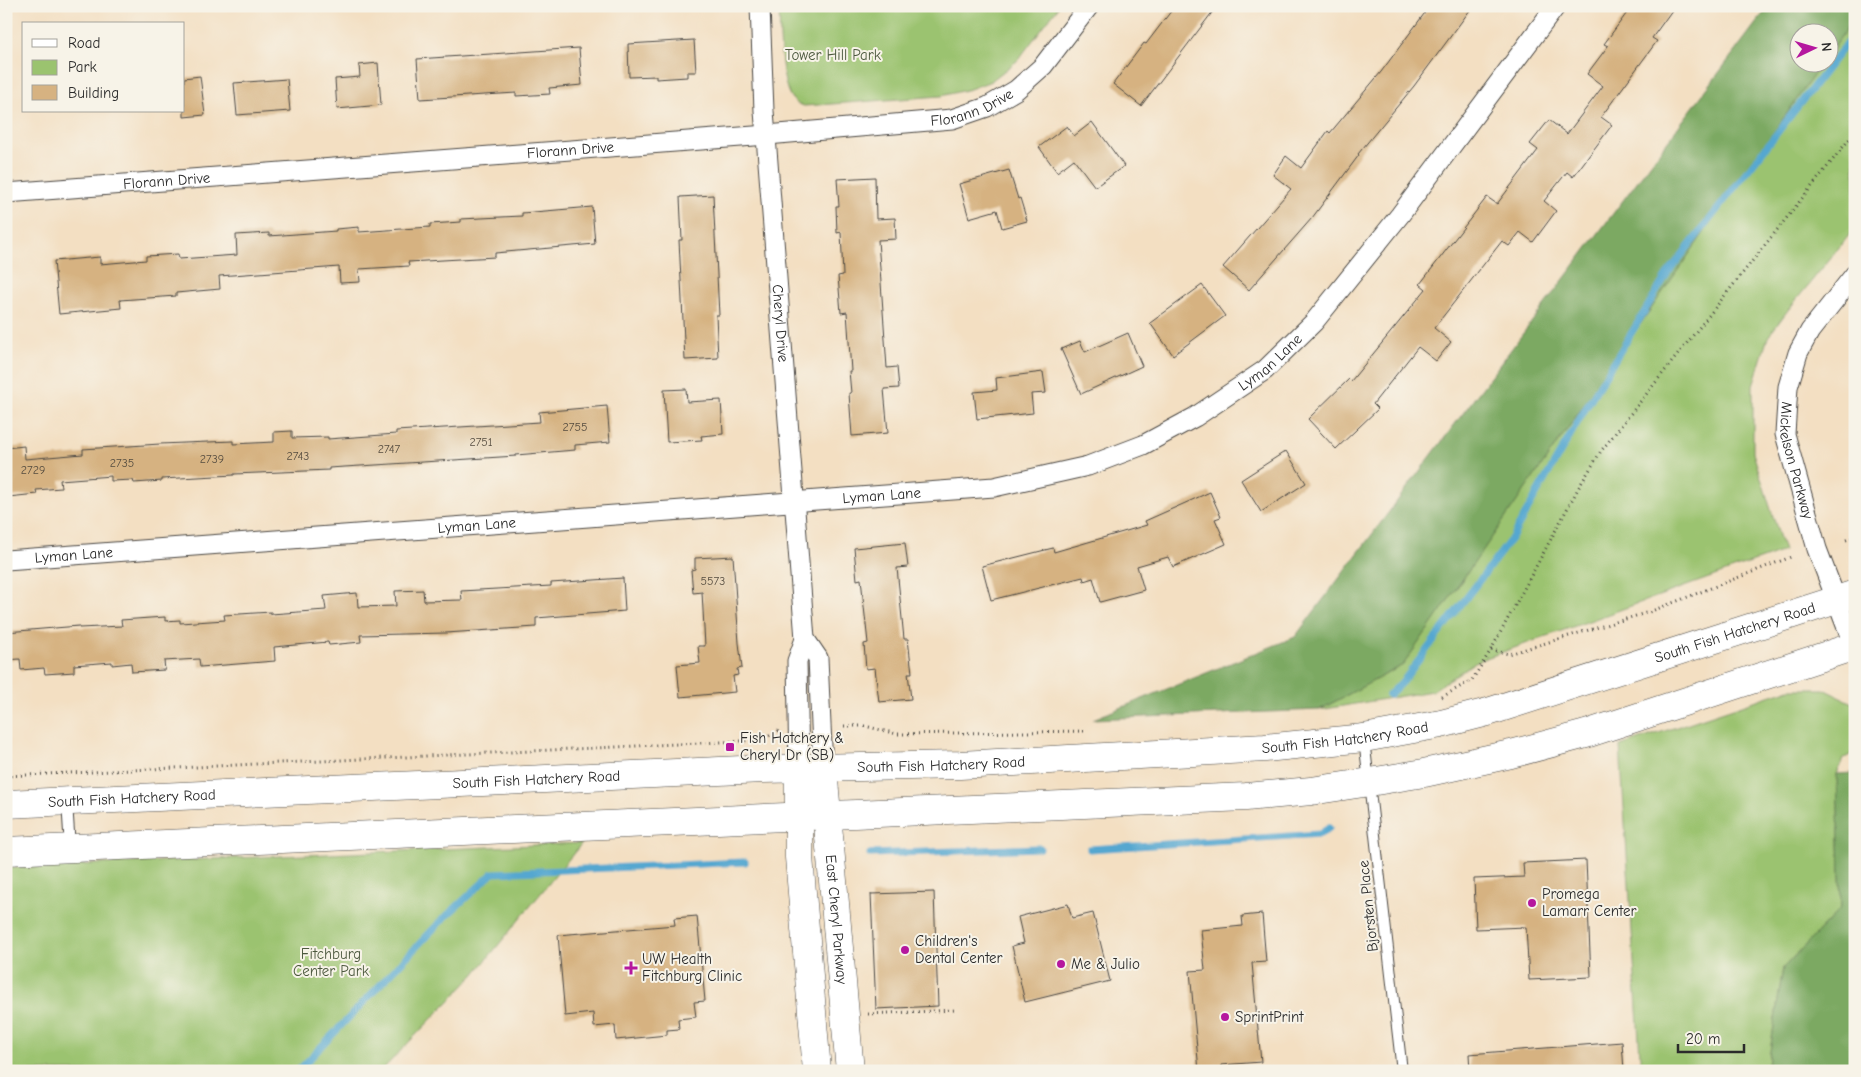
<svg xmlns="http://www.w3.org/2000/svg" width="1861" height="1077" viewBox="0 0 1861 1077" font-family="'Comic Neue',sans-serif">
<style>
.green{fill:#9bc36f;stroke:#63774d}
.forest{fill:#7ca962;stroke:#546a46}
.lines{fill:none;stroke-linecap:round;stroke-linejoin:round}
.stream{stroke:#55a7d0;stroke-width:7}
.building{fill:#d6b281}
.lane-casing{stroke:#494642;stroke-width:12}
.street-casing{stroke:#494642;stroke-width:21}
.secondary-casing{stroke:#494642;stroke-width:29}
.path{stroke:#494642;stroke-width:3;stroke-dasharray:1 4;stroke-linecap:butt}
.lane{stroke:#fff;stroke-width:10}
.street{stroke:#fff;stroke-width:19}
.secondary{stroke:#fff;stroke-width:28}
.poi-dot{fill:#b5179e;stroke:#f7f3e8;stroke-width:2}
.labels{text-anchor:middle;dominant-baseline:central;stroke-width:4;stroke-linejoin:round;paint-order:stroke}
.number-label{font-size:12px;fill:#564d40}
.park-label{font-size:15px;fill:#4d593f;stroke:#f7f3e8}
.street-label{font-size:15px;fill:#2b2b2b;stroke:#f7f3e8}
.poi-label{font-size:15px;fill:#2b2b2b;stroke:#f7f3e8;text-anchor:start}
</style>
<rect width="100%" height="100%" fill="#f7f3e8"/>
<filter id="ink" filterUnits="userSpaceOnUse"><feTurbulence type="fractalNoise" baseFrequency=".02" numOctaves="2"/><feDisplacementMap in="SourceGraphic" scale="10" xChannelSelector="R" yChannelSelector="G"/><feConvolveMatrix kernelMatrix="1 2 1 2 8 2 1 2 1" color-interpolation-filters="sRGB"/></filter>
<filter id="wash" filterUnits="userSpaceOnUse"><feTurbulence type="fractalNoise" baseFrequency=".0096" numOctaves="4" result="noise"/><feDisplacementMap in="SourceGraphic" scale="20" xChannelSelector="R" yChannelSelector="G"/><feGaussianBlur stdDeviation="1.12" result="paint"/><feColorMatrix in="noise" values="0 0 0 0 0 0 0 0 0 0 0 0 0 0 0 0 0 1.4 0 .05"/><feComposite in="paint" operator="in"/></filter>
<g filter="url(#wash)">
<rect width="100%" height="100%" fill="#f3dfc2"/>
<g class="green">
<path d="M779 6H1059L1018 60 991 81 970 89 941 96 804 106C801 105 796 104 794 101 779 88 780 27 779 6Z"/>
<path d="M1855 16V228L1788 310 1768 337 1753 385V453L1784 551 1475 662 1432 691 1319 710 1403 665 1822 63 1828 62 1829 54Z"/>
<path d="M1790 689H1824L1855 704V752L1843 759 1837 774 1841 908 1783 968 1767 1071H1641L1620 746Z"/>
<path d="M582 843 473 976 381 1071H6V868Z"/>
</g>
<g class="forest">
<path d="M1769 6H1855V16L1829 54 1828 32H1798V62L1822 63 1403 665 1319 710 1093 719 1295 637Z"/>
<path d="M1855 773V1071H1767L1783 968 1841 908 1837 774Z"/>
</g>
<g class="lines">
<g class="stream">
<path d="M1389 695 1403 681 1511 539 1591 399 1668 273 1855 33"/>
<path d="M1090 849 1320 834 1329 828"/>
<path d="M870 854 1040 848"/>
<path d="M298 1071 442 920 493 873 745 862"/>
</g>
</g>
<g id="blocks">
<g class="building">
<path d="M1175 6H1217L1141 106 1113 84 1144 43 1146 44Z"/>
<path d="M1430 6H1473L1414 86 1358 154 1359 155 1312 218 1249 290 1223 267 1291 189 1273 175 1286 156 1301 168 1328 131 1330 133 1381 72Z"/>
<path d="M1632 6H1675L1652 38 1657 41 1601 117 1612 125 1573 177 1567 172 1544 201 1556 211 1533 242 1520 232 1509 246 1502 241 1434 328 1451 342 1436 361 1418 347 1373 404 1378 409 1336 449 1308 419 1349 379 1351 381 1426 289 1420 284 1487 197 1497 204 1538 150 1530 144 1549 120 1567 134 1603 86 1587 74 1608 46 1604 44Z"/>
<path d="M694 40 696 72H687V77L656 79V76L629 77 628 44Z"/>
<path d="M579 48 582 85 549 88 550 94 516 96V93L420 99 417 59Z"/>
<path d="M378 63 381 105 337 109 335 79 360 77 359 65Z"/>
<path d="M200 76 205 115 184 117V78Z"/>
<path d="M287 79 290 111 237 115 234 83Z"/>
<path d="M1092 122 1124 166 1095 187 1074 159 1057 172 1039 147 1067 126 1074 136Z"/>
<path d="M1009 170 1018 199 1020 198 1027 221 1002 228 997 210 969 218 959 184Z"/>
<path d="M875 177 876 219 895 218 896 239 878 240 887 368 897 367 899 388 884 389 888 433 852 436 849 393H851L849 371H851L847 312 841 313 838 276 843 275 841 232 837 233 836 206H839L837 179Z"/>
<path d="M713 195 719 315H716L718 358 685 360 679 240H682L680 197Z"/>
<path d="M592 207 595 244 495 253V257L408 262 409 266 359 269 360 282 340 283 339 267 219 276 220 289 176 293V296L120 300 121 308 59 314 54 261 100 257V264L146 260V256L178 254 179 259 237 255 236 235 269 233V236L336 231V229L359 227V232L430 227V224L461 222V219L522 216V213Z"/>
<path d="M1202 285 1225 316 1173 355 1150 323Z"/>
<path d="M1128 333 1142 366 1081 394 1061 349 1080 341 1085 352Z"/>
<path d="M1043 372 1046 393 1031 394 1033 413 977 419 974 392 997 390 996 378Z"/>
<path d="M686 389 687 402 721 400 723 434 701 436 702 440 667 442 664 390Z"/>
<path d="M607 406 610 442 575 445V450L516 455V456L329 468V470L234 474V475L162 479V481L134 483 133 480 111 481V476L60 480 61 488 36 490 37 494 8 497 6 448 24 446 25 459 83 454V449L160 444 233 441V444L274 442V432L292 431V438L328 437V439L396 434V431L540 422 539 412Z"/>
<path d="M1286 451 1306 483 1261 512 1241 480Z"/>
<path d="M1210 492 1221 517 1215 519 1226 544 1173 567 1168 557 1137 566 1144 590 1100 602 1093 578 1084 581 1083 577 991 600 982 566 1053 548 1054 552 1147 525 1145 521Z"/>
<path d="M905 543 908 567 897 568 904 639H908L912 673H908L911 699 879 702 875 668 866 669 864 644 868 643 861 579 857 580 854 548Z"/>
<path d="M733 556 739 643 742 668 737 669 738 675 733 676 735 692 680 697 677 665 700 663 698 646H705L702 592 693 593 691 570 695 569V558Z"/>
<path d="M623 578 625 611 536 618V627L446 633 360 635 361 642 329 645 328 642 274 647 275 661 200 667 199 659 164 661 165 670 132 672 131 663 112 665V662L74 665V672L45 674 44 668 21 670 20 659 6 660V632L79 626V628L122 626 121 620 165 617V621L180 620V623L225 620 224 615 271 612V614L326 610 324 596 357 593 358 607 396 606 395 591 423 590 424 601 462 600 461 591 551 586V583Z"/>
<path d="M1586 860 1591 977 1529 980 1526 927 1476 929 1474 879 1524 877 1523 863Z"/>
<path d="M934 892 938 1006 876 1009 871 894Z"/>
<path d="M1068 904 1072 918 1093 913 1110 981 1025 1002 1012 946 1024 943 1018 917Z"/>
<path d="M1262 914 1266 962 1252 963 1261 1062 1221 1065V1071H1199L1190 971 1205 970 1201 930 1243 926 1242 916Z"/>
<path d="M697 916 705 1001 694 1002 696 1017 678 1019 679 1029 667 1030V1035L616 1040 615 1025 594 1027 593 1013 565 1016 558 935 675 925 674 918Z"/>
<path d="M1622 1042 1624 1071H1470L1469 1054Z"/>
</g>
</g>
</g>
<g filter="url(#ink)">
<use href="#blocks" fill-opacity="0" stroke="#494642" stroke-width="1"/>
<g class="lines">
<g class="lane-casing">
<g id="lane">
<path d="M1364 739 1402 1071"/>
<path d="M67 802 70 848"/>
</g>
</g>
<g class="street-casing">
<g id="street">
<path id="s1" d="M760 6 764 111 805 639 797 661 799 769"/>
<path id="s2" d="M6 193 767 135 952 119 987 107 1016 90 1043 66 1089 6"/>
<path id="s3" d="M1855 274 1810 331 1798 353 1788 387 1785 434 1817 549 1855 649"/>
<path id="s4" d="M6 560 994 487 1088 466 1143 445 1195 417 1265 370 1314 322 1400 215 1556 6"/>
<path d="M805 639 818 658 823 769"/>
</g>
</g>
<g class="secondary-casing">
<g id="secondary">
<path d="M799 769V857L817 1071"/>
<path id="s5" d="M823 769 850 1071"/>
<path id="s6" d="M6 804 763 769 960 765 1265 748 1364 738 1441 724 1488 712 1855 594"/>
<path d="M6 851 1246 797 1311 791 1370 782 1424 773 1511 754 1586 734 1855 646"/>
</g>
</g>
<g class="path">
<path d="M1846 540 1855 537"/>
<path d="M1491 650 1579 487 1601 451 1855 132"/>
<path d="M1442 697 1472 680 1491 650 1509 654 1649 612 1791 557"/>
<path d="M844 726H865L897 734 1086 731"/>
<path d="M6 776 762 740 780 730"/>
<path d="M868 1014 956 1010"/>
</g>
<use href="#lane" class="lane"/>
<use href="#street" class="street"/>
<use href="#secondary" class="secondary"/>
</g>
</g>
<g class="poi-dot">
<rect x="725" y="742" width="10" height="10" rx="2.5"/>
<circle cx="1532" cy="903" r="5"/>
<circle cx="905" cy="950" r="5"/>
<circle cx="1061" cy="964" r="5"/>
<path d="M628.5 960.5h5v5h5v5h-5v5h-5v-5h-5v-5h5z"/>
<circle cx="1225" cy="1017" r="5"/>
</g>
<g class="labels">
<g class="number-label">
<text x="575" y="427">2755</text>
<text x="481" y="442">2751</text>
<text x="389" y="449">2747</text>
<text x="298" y="456">2743</text>
<text x="212" y="459">2739</text>
<text x="122" y="463">2735</text>
<text x="33" y="470">2729</text>
<text x="713" y="581">5573</text>
</g>
<g class="park-label">
<text x="833" y="55">Tower Hill Park</text>
<text x="331" y="954">Fitchburg<tspan x="331" dy="17">Center Park</tspan></text>
</g>
<g class="street-label">
<text stroke="none"><textPath href="#s2" startOffset="971">Florann Drive</textPath></text>
<text stroke="none"><textPath href="#s2" startOffset="566">Florann Drive</textPath></text>
<text stroke="none"><textPath href="#s2" startOffset="161">Florann Drive</textPath></text>
<text stroke="none"><textPath href="#s1" startOffset="318">Cheryl Drive</textPath></text>
<text stroke="none"><textPath href="#s4" startOffset="1298">Lyman Lane</textPath></text>
<text stroke="none"><textPath href="#s3" startOffset="208">Mickelson Parkway</textPath></text>
<text stroke="none"><textPath href="#s4" startOffset="878">Lyman Lane</textPath></text>
<text stroke="none"><textPath href="#s4" startOffset="472">Lyman Lane</textPath></text>
<text stroke="none"><textPath href="#s4" startOffset="68">Lyman Lane</textPath></text>
<text stroke="none"><textPath href="#s6" startOffset="1746">South Fish Hatchery Road</textPath></text>
<text stroke="none"><textPath href="#s6" startOffset="1341">South Fish Hatchery Road</textPath></text>
<text stroke="none"><textPath href="#s6" startOffset="936">South Fish Hatchery Road</textPath></text>
<text stroke="none"><textPath href="#s6" startOffset="531">South Fish Hatchery Road</textPath></text>
<text stroke="none"><textPath href="#s6" startOffset="126">South Fish Hatchery Road</textPath></text>
<text transform="translate(1368 906) rotate(-96)">Bjorsten Place</text>
<text stroke="none"><textPath href="#s5" startOffset="151">East Cheryl Parkway</textPath></text>
</g>
<g class="poi-label">
<text x="740" y="738">Fish Hatchery &amp;<tspan x="740" dy="17">Cheryl Dr (SB)</tspan></text>
<text x="1542" y="894">Promega<tspan x="1542" dy="17">Lamarr Center</tspan></text>
<text x="915" y="941">Children's<tspan x="915" dy="17">Dental Center</tspan></text>
<text x="642" y="959">UW Health<tspan x="642" dy="17">Fitchburg Clinic</tspan></text>
<text x="1071" y="964">Me &amp; Julio</text>
<text x="1235" y="1017">SprintPrint</text>
</g>
</g>
<rect width="1861" height="1077" fill="none" stroke="#f7f3e8" stroke-width="25"/>
<rect x="22" y="22" width="162" height="90" fill="#f7f3e8" stroke="#a5a39c"/>
<rect x="32" y="39" width="25" height="8" fill="#ffffff" stroke="#a5a39c"/>
<text x="68" y="48" font-size="15" fill="#2b2b2b">Road</text>
<rect x="32" y="60" width="25" height="15" fill="#9bc36f" stroke="#a5a39c"/>
<text x="68" y="72" font-size="15" fill="#2b2b2b">Park</text>
<rect x="32" y="85" width="25" height="15" fill="#d6b281" stroke="#a5a39c"/>
<text x="68" y="98" font-size="15" fill="#2b2b2b">Building</text>
<g transform="translate(1814 48) rotate(85)"><circle r="24" fill="#f7f3e8" stroke="#a5a39c"/>
<path d="M0-4L9 19L0 12L-9 19Z" fill="#b5179e"/>
<text y="-8" font-size="14" font-weight="bold" text-anchor="middle" fill="#2b2b2b">N</text>
</g>
<path d="M1678 1044v8h66v-8" fill="none" stroke="#2b2b2b" stroke-width="2.5"/>
<text x="1686" y="1044" font-size="15" fill="#2b2b2b" stroke="#f7f3e8" stroke-width="4" paint-order="stroke">20 m</text>
</svg>
